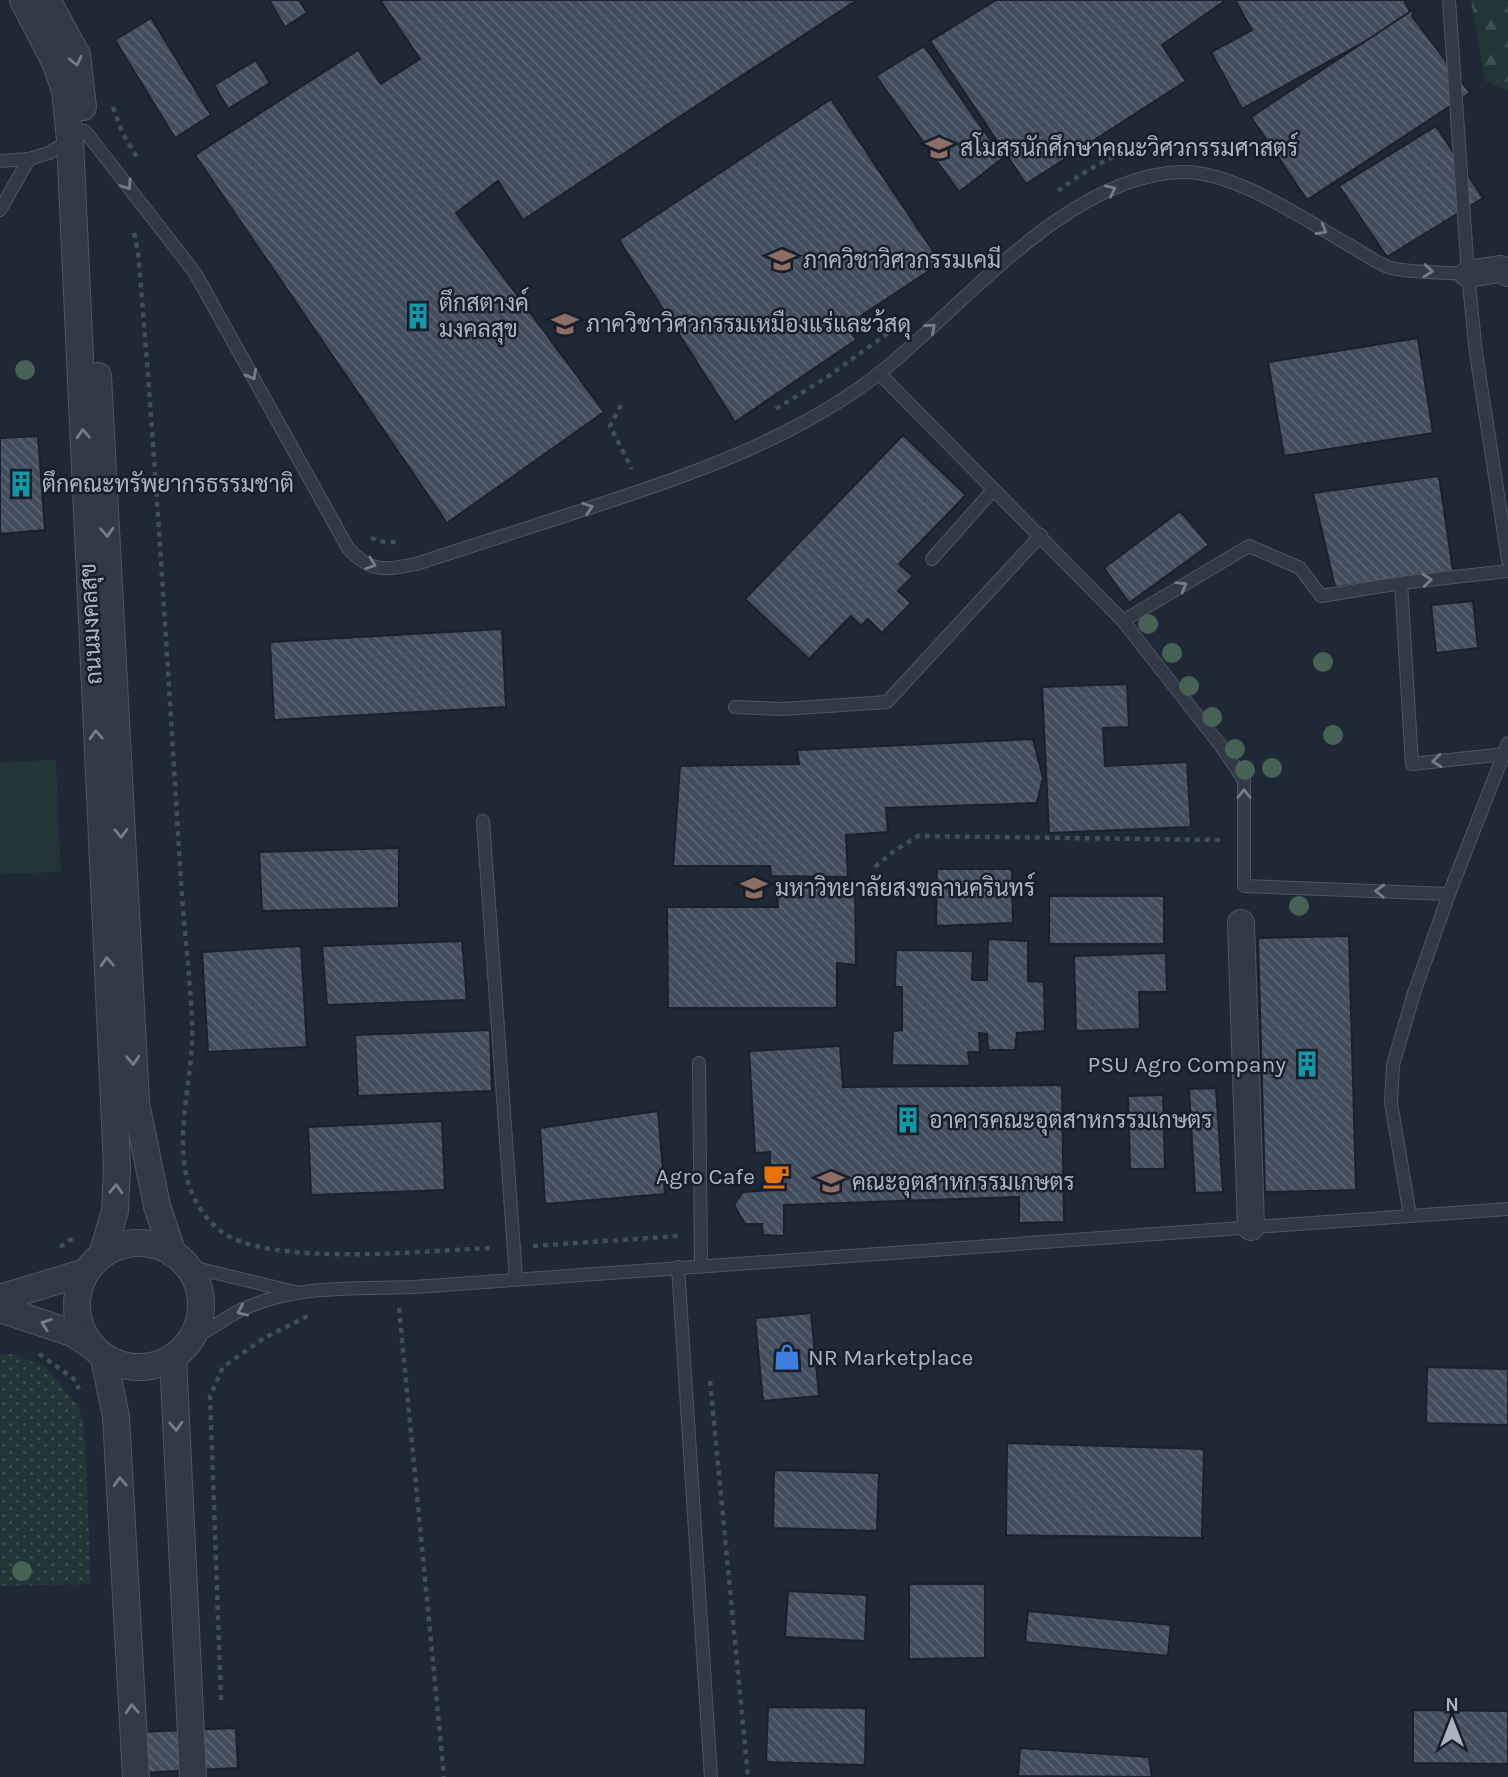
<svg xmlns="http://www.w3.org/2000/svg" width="1508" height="1777" viewBox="0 0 1508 1777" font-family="Karla,Sarabun,sans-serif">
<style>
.grass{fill:url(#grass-dots)}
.forest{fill:url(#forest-firs)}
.garden{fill:#223537}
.building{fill:url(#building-back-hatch);stroke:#1a212c;stroke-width:2}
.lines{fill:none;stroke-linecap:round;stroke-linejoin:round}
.service-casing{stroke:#505764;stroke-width:14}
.minor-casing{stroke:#505764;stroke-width:28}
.path{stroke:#3e5153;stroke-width:4.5;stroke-dasharray:5 5;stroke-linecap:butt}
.service{stroke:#323a45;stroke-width:12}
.minor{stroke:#323a45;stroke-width:26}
.tree{fill:#456255}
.oneway{stroke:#757d8a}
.labels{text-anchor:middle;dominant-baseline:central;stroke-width:5;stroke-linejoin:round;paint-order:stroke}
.poi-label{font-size:23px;fill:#acb4c3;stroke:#181f2a;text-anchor:start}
.street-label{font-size:23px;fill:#acb4c3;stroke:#181f2a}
</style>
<defs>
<pattern id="grass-dots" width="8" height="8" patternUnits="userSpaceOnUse" patternTransform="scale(1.75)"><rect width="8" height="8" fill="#223537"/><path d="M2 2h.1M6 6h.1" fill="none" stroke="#3f5052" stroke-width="1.8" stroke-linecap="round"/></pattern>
<pattern id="forest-firs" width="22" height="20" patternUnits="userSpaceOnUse" patternTransform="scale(1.75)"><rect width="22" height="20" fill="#223537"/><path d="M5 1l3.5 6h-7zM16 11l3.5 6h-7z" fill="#3f5052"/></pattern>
<pattern id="building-back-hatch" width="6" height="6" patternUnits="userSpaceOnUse" patternTransform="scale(1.75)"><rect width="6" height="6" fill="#424d5d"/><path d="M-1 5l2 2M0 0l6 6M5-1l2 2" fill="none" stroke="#5b6473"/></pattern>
</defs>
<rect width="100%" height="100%" fill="#1f2835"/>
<path class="grass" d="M13 1354 46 1367 78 1406 84 1422 91 1584 0 1586V1355Z"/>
<path class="forest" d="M1471 0H1508V91L1485 81Z"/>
<path class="garden" d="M56 760 61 872 0 874V762Z"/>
<g class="building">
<path d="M269 0H299L307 13 285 27Z"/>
<path d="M380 0H857L523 220 498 181 456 213 604 412 447 523 195 155 358 50 381 84 420 59Z"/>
<path d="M996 0H1226L1162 45 1186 81 1026 184 930 41Z"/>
<path d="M1235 0H1404L1412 16 1242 109 1211 52 1252 30Z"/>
<path d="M1414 9 1412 16 1470 93 1307 200 1251 117Z"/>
<path d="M151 18 211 115 175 138 115 40Z"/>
<path d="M924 46 1003 158 959 192 876 76Z"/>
<path d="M256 60 270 83 228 109 214 85Z"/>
<path d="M831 99 941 263 847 325 856 340 735 422 619 240Z"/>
<path d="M1436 126 1483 198 1387 257 1339 186Z"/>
<path d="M1418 338 1433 433 1284 456 1268 362Z"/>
<path d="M903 435 966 495 899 564 913 576 898 591 911 603 882 633 868 619 861 626 851 616 809 659 745 599Z"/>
<path d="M38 436 45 530 0 534V438Z"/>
<path d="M1439 476 1453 571 1335 587 1313 493Z"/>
<path d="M1180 511 1209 545 1129 603 1104 568Z"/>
<path d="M1473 601 1478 648 1436 653 1431 605Z"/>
<path d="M502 629 506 707 274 720 270 642Z"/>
<path d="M1127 684 1129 727 1103 728 1105 766 1187 762 1191 827 1049 833 1042 687Z"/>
<path d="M1033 739 1043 778 1037 803 886 808 888 832 846 835 848 877 771 876 770 866H673L680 766 799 764 797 750Z"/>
<path d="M399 848V908L262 911 259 852Z"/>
<path d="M937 869H1012L1013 923 936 926Z"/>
<path d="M855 884 856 965 837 963V1008H668L667 907H778L776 886Z"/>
<rect x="1049" y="896" width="115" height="48"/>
<path d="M1349 936 1356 1190 1265 1192 1258 938Z"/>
<path d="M988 939 1028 941V981L1044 982 1045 1031 1017 1033 1015 1050H988L987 1034 979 1033 980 1052H968L970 1066 892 1065 893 1031 902 1030V987H895L896 950 973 951 972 980H987Z"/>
<path d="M462 941 467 1000 327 1005 322 946Z"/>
<path d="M301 946 307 1047 208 1052 202 952Z"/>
<path d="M1166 953 1167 992H1139L1140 1029 1076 1031 1074 956Z"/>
<path d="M490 1030 492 1091 358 1096 355 1035Z"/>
<path d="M840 1046 843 1087 1062 1085 1064 1222 1019 1223V1197L784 1205V1236L763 1235 762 1224H745L734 1205 743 1192 770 1190V1152L755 1153 749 1051Z"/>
<path d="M1216 1088 1223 1192 1195 1193 1189 1089Z"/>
<path d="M1163 1095 1165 1169H1130L1128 1096Z"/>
<path d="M658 1111 665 1194 545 1204 540 1128Z"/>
<path d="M442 1121 445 1190 311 1195 308 1127Z"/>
<path d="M811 1313 819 1396 763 1401 755 1318Z"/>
<path d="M1427 1367 1508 1369V1425L1426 1423Z"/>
<path d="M1007 1443 1204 1449 1202 1538 1006 1535Z"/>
<path d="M774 1470 879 1473 877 1531 773 1528Z"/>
<path d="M909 1584H985V1658L909 1659Z"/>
<path d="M788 1591 867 1595 865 1641 785 1637Z"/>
<path d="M1028 1611 1171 1625 1168 1656 1025 1642Z"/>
<path d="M768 1707 866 1708 865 1765 766 1762Z"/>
<path d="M1413 1710 1508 1711V1764L1413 1763Z"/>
<path d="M236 1728 238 1768 140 1773 137 1732Z"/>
<path d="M1020 1748 1149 1757 1152 1777 1018 1776Z"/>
</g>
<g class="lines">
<g class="service-casing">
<g id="service">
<path d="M1449 0 1468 274 1476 353 1508 560"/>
<path d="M85 131 195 273 348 548C370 573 386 570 416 564 473 546 529 527 586 509 688 476 796 439 881 372 965 305 1068 175 1182 172 1234 171 1304 219 1349 245 1362 252 1377 264 1391 268 1413 273 1444 272 1468 274"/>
<path d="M0 161 29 159"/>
<path d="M0 210 29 159 49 153 70 140"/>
<path d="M879 373 1123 621 1221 746 1244 780V886L1449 894"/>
<path d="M932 559 993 490"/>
<path d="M1401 583 1412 764 1505 754"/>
<path d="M1123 621 1249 546 1300 568 1321 596 1401 583 1508 571"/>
<path d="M735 707 783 709 887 702 1041 535"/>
<path d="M483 821 516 1278"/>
<path d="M699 1063 701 1266"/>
<path d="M1410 1215 1391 1103 1393 1065 1414 993 1449 894 1508 743"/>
<path d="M187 1266 295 1292"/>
<path d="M678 1267 711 1777"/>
<path d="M193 1338C209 1331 223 1319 239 1311 293 1284 356 1289 414 1287L1508 1209"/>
</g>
</g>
<g class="minor-casing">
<g id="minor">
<path d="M23 0 55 62 65 90 70 140 117 1167 115 1211 102 1255"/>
<path d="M47 0 77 55 83 107"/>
<path d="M1468 274 1500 269 1508 273"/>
<path d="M98 376 136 1103 157 1206 173 1254"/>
<path d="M1241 923 1251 1227"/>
<circle cx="139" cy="1305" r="62"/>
<path d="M0 1298 86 1272"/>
<path d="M0 1309 72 1333 89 1344"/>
<path d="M173 1357 193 1777"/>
<path d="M104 1358 116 1417 136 1777"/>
</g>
</g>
<g class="path">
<path d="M113 107 122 132 138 159"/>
<path d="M1058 191C1101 158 1154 130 1208 150"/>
<path d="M134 233 138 252C156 462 168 672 181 882 184 929 190 975 192 1022 196 1090 156 1174 218 1229 264 1269 431 1250 493 1248"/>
<path d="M621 405 610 426 632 469"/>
<path d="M776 409 830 375 891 331"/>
<path d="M371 538 384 542H400"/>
<path d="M875 867 894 851 918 836 1222 840"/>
<path d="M533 1246 678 1236"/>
<path d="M60 1247 76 1236"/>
<path d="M399 1308 444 1777"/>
<path d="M39 1354 73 1378 79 1389"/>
<path d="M710 1381 748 1777"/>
<path d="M221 1700 210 1396 223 1367 264 1338 308 1316"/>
</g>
<use href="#service" class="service"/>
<use href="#minor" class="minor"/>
</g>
<g class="tree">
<circle cx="25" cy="370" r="10"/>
<circle cx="1148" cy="624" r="10"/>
<circle cx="1172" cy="653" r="10"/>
<circle cx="1323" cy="662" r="10"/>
<circle cx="1189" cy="686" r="10"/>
<circle cx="1212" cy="717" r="10"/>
<circle cx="1333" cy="735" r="10"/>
<circle cx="1235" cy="749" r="10"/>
<circle cx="1272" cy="768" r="10"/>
<circle cx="1245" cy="770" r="10"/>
<circle cx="1299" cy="906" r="10"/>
<circle cx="22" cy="1571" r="10"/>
</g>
<defs><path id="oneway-chevron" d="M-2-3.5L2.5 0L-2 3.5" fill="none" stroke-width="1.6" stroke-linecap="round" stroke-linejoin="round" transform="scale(1.75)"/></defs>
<g class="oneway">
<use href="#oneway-chevron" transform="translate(76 61) rotate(77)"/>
<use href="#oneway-chevron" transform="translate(127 185) rotate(56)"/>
<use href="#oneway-chevron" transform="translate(1111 190) rotate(-25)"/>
<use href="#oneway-chevron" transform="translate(1322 230) rotate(30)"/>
<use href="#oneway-chevron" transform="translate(1428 271) rotate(5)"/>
<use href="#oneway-chevron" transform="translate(931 328) rotate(-41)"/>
<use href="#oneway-chevron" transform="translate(252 375) rotate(61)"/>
<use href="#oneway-chevron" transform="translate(83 434) rotate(-93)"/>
<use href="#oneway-chevron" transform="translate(588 508) rotate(-18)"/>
<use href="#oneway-chevron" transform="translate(107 532) rotate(87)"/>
<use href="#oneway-chevron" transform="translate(371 564) rotate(20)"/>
<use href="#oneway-chevron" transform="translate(1427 580) rotate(-6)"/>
<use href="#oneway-chevron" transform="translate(1182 586) rotate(-31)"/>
<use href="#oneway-chevron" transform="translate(96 735) rotate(-93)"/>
<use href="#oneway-chevron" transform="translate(1437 761) rotate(174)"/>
<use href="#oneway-chevron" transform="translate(1244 794) rotate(-90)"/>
<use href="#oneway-chevron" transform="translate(121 833) rotate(88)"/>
<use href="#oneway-chevron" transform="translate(1380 891) rotate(-178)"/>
<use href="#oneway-chevron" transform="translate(107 962) rotate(-93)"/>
<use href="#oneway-chevron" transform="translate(133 1060) rotate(87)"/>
<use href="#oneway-chevron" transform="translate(116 1189) rotate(-88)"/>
<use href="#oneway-chevron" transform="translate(242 1311) rotate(156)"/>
<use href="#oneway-chevron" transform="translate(46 1324) rotate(-161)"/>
<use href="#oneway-chevron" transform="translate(176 1426) rotate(87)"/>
<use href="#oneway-chevron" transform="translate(120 1482) rotate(-93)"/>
<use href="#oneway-chevron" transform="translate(132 1709) rotate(-93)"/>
</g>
<defs>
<g id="university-bare" transform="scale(2.1)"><path d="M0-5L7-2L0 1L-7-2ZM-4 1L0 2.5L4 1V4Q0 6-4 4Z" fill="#8d6e63" stroke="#181f2a" stroke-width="2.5" paint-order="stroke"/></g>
<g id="building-bare" transform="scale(2.1)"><path d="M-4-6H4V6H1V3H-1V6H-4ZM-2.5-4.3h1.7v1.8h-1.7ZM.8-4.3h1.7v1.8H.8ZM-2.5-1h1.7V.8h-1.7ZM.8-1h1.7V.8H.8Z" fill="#0f9aa8" stroke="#181f2a" stroke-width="2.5" paint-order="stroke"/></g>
<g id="cafe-bare" transform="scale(2.1)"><path d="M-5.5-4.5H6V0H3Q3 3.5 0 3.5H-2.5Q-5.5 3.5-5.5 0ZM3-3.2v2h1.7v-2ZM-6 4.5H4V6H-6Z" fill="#e8710a" stroke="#181f2a" stroke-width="2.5" paint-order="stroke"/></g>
<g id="shop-bare" transform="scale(2.1)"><path d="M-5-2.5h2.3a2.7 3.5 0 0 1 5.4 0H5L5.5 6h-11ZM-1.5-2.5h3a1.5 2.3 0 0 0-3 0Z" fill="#3f7fe0" stroke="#181f2a" stroke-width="2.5" paint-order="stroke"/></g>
</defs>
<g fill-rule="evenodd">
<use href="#university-bare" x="939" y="148"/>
<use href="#university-bare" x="782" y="260"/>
<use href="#building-bare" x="418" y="316"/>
<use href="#university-bare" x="565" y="324"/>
<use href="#building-bare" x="21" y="484"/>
<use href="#university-bare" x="754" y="888"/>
<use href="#building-bare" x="1307" y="1064"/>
<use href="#building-bare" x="908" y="1120"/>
<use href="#cafe-bare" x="776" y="1176"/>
<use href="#university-bare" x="831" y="1182"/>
<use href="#shop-bare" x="787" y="1357"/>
</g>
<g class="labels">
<g class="poi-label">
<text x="960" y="148">สโมสรนักศึกษาคณะวิศวกรรมศาสตร์</text>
<text x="803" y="260">ภาควิชาวิศวกรรมเคมี</text>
<text x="439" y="303">ตึกสตางค์<tspan x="439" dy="26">มงคลสุข</tspan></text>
<text x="586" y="324">ภาควิชาวิศวกรรมเหมืองแร่และว้สดุ</text>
<text x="42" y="484">ตึกคณะทรัพยากรธรรมชาติ</text>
<text x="775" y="888">มหาวิทยาลัยสงขลานครินทร์</text>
<text x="1286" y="1064" text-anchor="end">PSU Agro Company</text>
<text x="929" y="1120">อาคารคณะอุตสาหกรรมเกษตร</text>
<text x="755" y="1176" text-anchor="end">Agro Cafe</text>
<text x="852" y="1182">คณะอุตสาหกรรมเกษตร</text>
<text x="808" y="1357">NR Marketplace</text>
</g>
<g class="street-label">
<text transform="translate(91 624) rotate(-93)">ถนนมงคลสุข</text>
</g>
</g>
<g transform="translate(1452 1721)" stroke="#181f2a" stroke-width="5" paint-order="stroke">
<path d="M0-5L12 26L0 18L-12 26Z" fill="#acb4c3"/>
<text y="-10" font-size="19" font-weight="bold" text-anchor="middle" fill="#acb4c3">N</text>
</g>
</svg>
